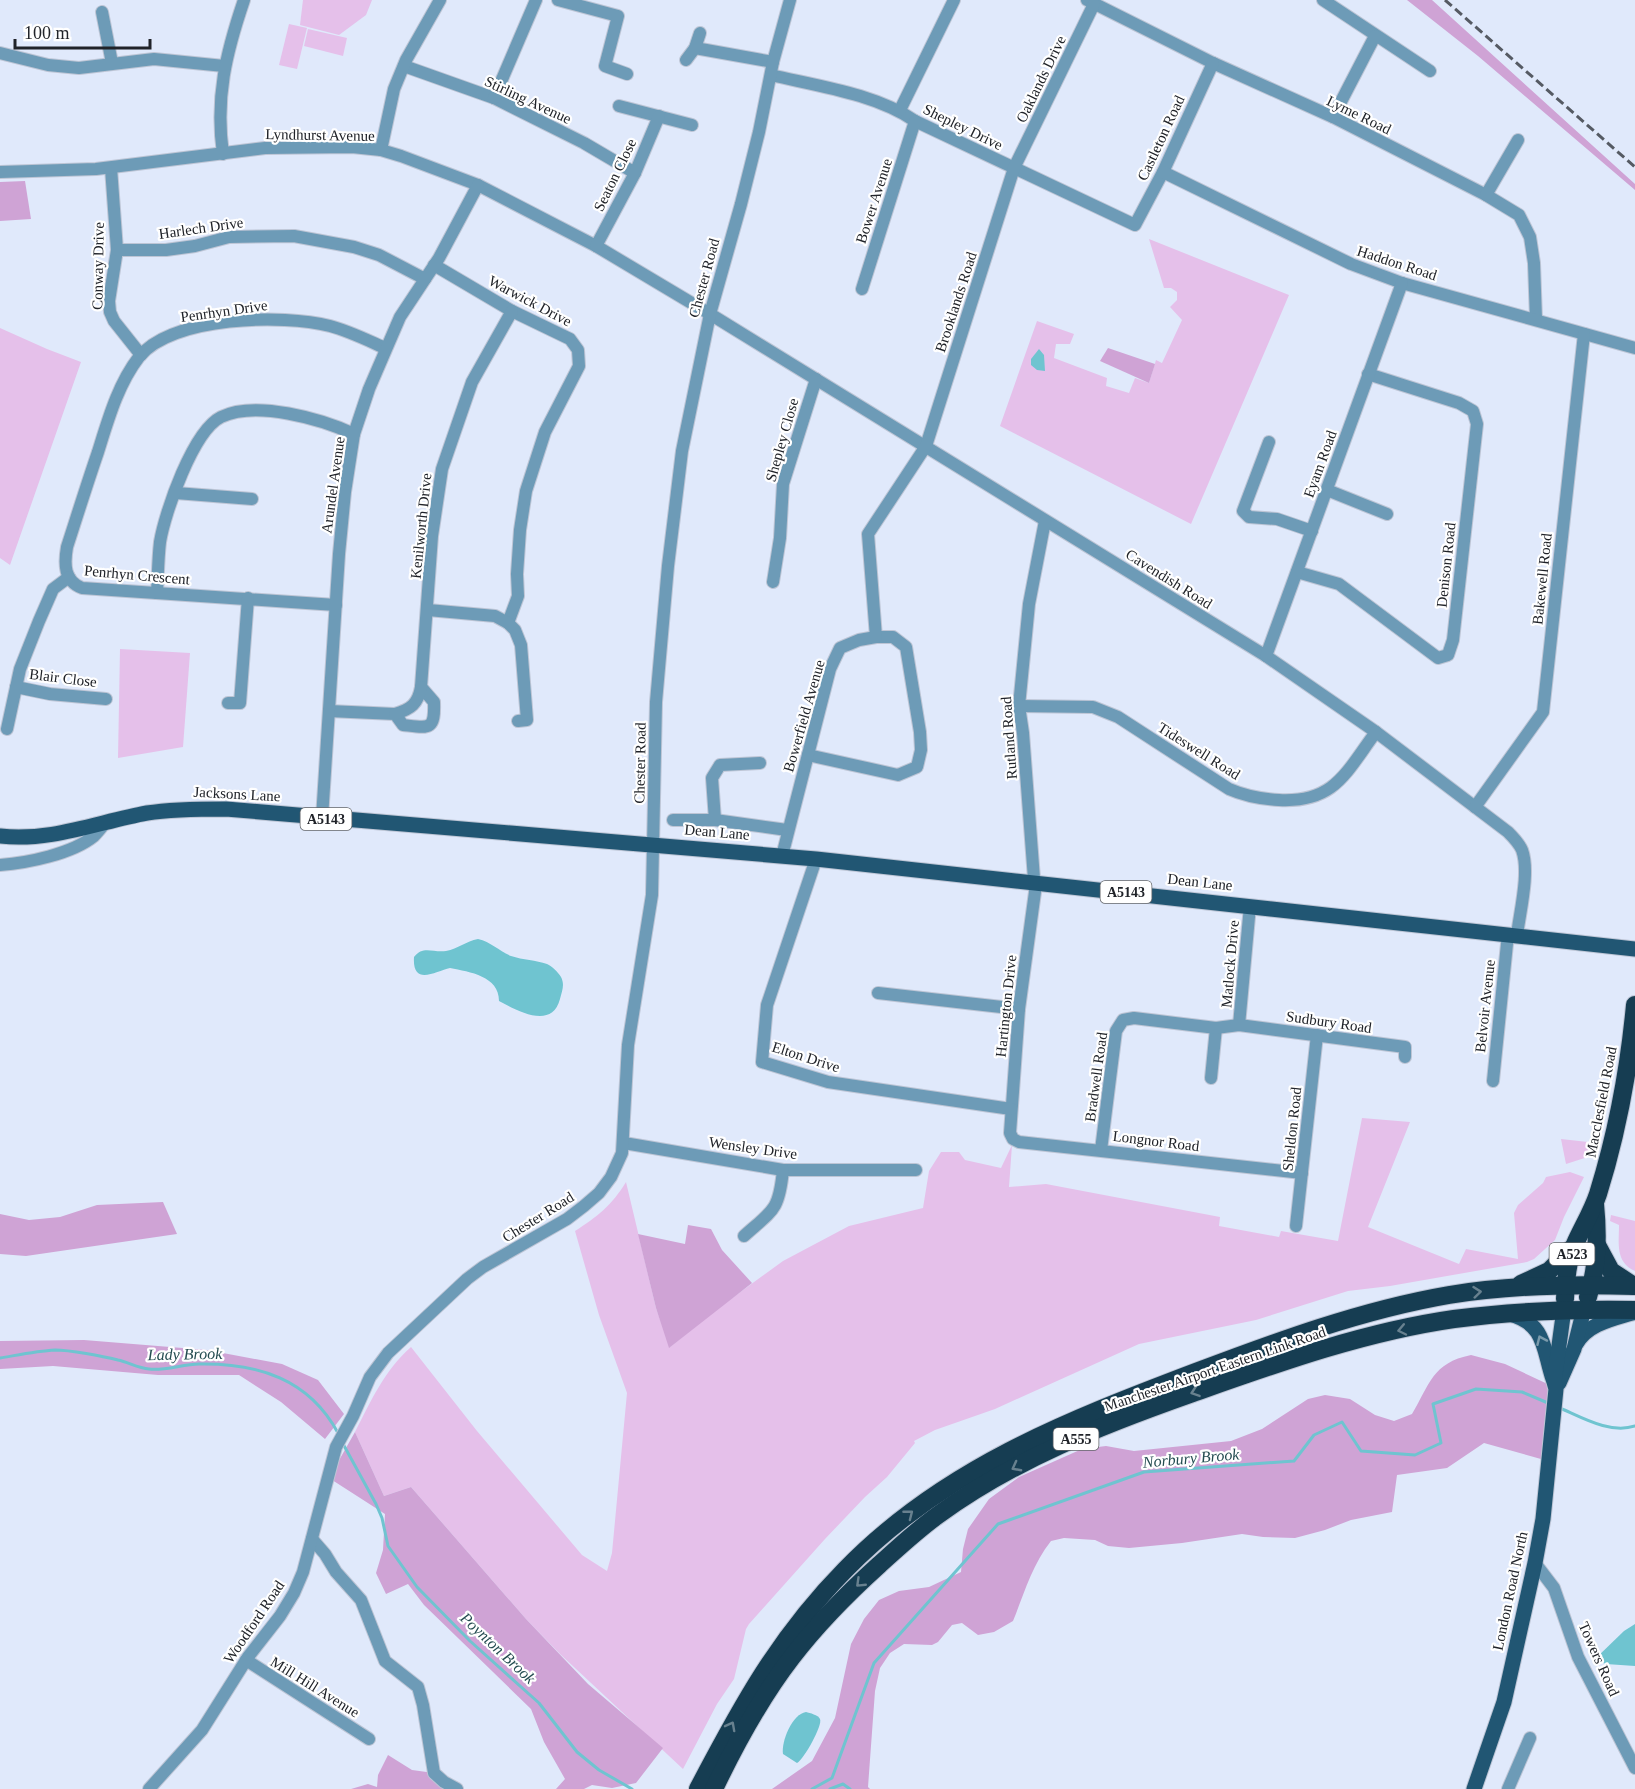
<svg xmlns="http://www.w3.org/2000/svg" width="1635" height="1789" viewBox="0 0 1635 1789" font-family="Georgia,serif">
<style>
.green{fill:#e5c0ea}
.forest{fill:#cfa3d5}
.water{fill:#6fc4d0}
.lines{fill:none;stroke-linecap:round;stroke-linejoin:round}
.stream{stroke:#6fc4d0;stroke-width:3}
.minor-casing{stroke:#bdc5d5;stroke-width:14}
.major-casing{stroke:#bdc5d5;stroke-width:17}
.highway-casing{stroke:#bdc5d5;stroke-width:20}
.minor{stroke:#6d9bb7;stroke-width:12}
.major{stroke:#215673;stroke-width:15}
.highway{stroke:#163d52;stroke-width:18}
.rail{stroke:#555a63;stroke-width:3;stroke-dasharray:9 4.5;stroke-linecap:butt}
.oneway{stroke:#68818f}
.oneway2{stroke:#7a9aab}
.labels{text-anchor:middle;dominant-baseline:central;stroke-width:4.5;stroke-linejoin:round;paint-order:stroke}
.shield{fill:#fff;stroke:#636569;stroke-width:1.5}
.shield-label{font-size:14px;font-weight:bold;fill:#202329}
.street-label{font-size:15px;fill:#202329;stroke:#fff}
.water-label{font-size:16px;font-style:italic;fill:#244c51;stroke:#fff}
</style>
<rect width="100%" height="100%" fill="#e0e9fb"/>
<g class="green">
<path d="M303 0H372L366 15 339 35 300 25Z"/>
<path d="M289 24 307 28 297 69 279 65Z"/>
<path d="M308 29 347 38 343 56 304 46Z"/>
<path d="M1149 239 1289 295 1191 524 1000 426 1037 321 1074 334 1070 344H1056L1054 358 1107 378 1106 386 1129 393 1135 378 1149 383 1156 360 1162 363 1182 320 1170 307 1177 300V292L1171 288H1164Z"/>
<path d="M0 328 47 349 81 362 10 565 0 558Z"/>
<path d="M120 649 190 653 183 747 118 758Z"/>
<path d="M1362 1118 1410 1122 1368 1227 1459 1264 1466 1249 1518 1259 1514 1213 1518 1205 1543 1183 1546 1177 1570 1172 1584 1177 1564 1217 1555 1240 1534 1259 1527 1262 1390 1286 1348 1291 1256 1320 1139 1344 995 1409 935 1430 914 1441 915 1443 887 1477 865 1497 825 1539 749 1624 746 1629 734 1679 717 1704 683 1769 560 1654 526 1619 411 1487 384 1496 355 1432C371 1401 384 1371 411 1347L477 1431 582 1555 607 1571 612 1553 627 1393 599 1315 575 1231C597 1217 612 1205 626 1182L656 1308 670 1347 713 1312 783 1261 849 1226 923 1208 929 1171 941 1152H959L965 1160 1001 1168 1012 1145 1009 1187 1046 1184 1220 1217 1219 1226 1279 1237 1281 1231 1338 1241Z"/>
<path d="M1561 1139 1597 1143 1594 1155 1566 1164Z"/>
<path d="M1611 1215 1635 1221V1271C1615 1262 1619 1243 1619 1225L1610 1221Z"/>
</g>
<g class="forest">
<path d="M1407 0H1432L1635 184V190L1478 56Z"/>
<path d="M25 181 31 219 0 221V182Z"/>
<path d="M1108 348 1155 364 1149 383 1100 361Z"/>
<path d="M163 1202 177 1234 26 1256 0 1254V1214L29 1220 60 1217 97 1205Z"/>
<path d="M688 1225 711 1229 722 1250 752 1283 669 1348 656 1308 638 1234 685 1244Z"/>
<path d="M84 1340 207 1350 282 1364 318 1380 344 1414 325 1439 281 1402 239 1375H158L53 1366 0 1369V1341Z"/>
<path d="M1471 1355 1505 1364 1554 1387 1548 1461 1484 1443 1447 1468 1397 1475 1392 1512 1351 1520 1325 1530 1295 1538 1263 1537 1242 1534 1182 1543 1129 1548 1108 1546 1095 1540 1064 1538 1051 1541C1032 1565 1024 1594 1013 1621L994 1632 978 1635 962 1623 952 1625 938 1642 932 1645 904 1644 890 1653 880 1668 875 1691 868 1787 870 1789H772L812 1761 835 1718 851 1644 864 1619 879 1600 899 1591 929 1587 961 1572 963 1549 968 1529 989 1499 1019 1477 1082 1449 1106 1446 1134 1451 1231 1441 1262 1429 1308 1399 1325 1395 1350 1399 1375 1415 1394 1421 1412 1414C1430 1384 1432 1363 1471 1355Z"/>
<path d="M355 1432 384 1496 411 1487 526 1619 588 1684 663 1748 636 1783 612 1788 592 1785 584 1789H556L565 1779 544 1742 531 1709 424 1605 408 1584 386 1594 376 1573 383 1550 385 1514 329 1478Z"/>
<path d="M388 1755 412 1770 434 1773 457 1789H351L368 1784 377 1787 378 1775Z"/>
</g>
<g class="water">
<path d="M1039 349 1044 355 1045 371 1037 370 1031 365V359Z"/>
<path d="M478 939C491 942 499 951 511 956 523 960 536 960 547 964 552 966 558 972 561 977 565 985 562 991 560 999 552 1030 518 1011 499 1001 499 976 470 972 450 968 436 971 412 987 414 957 423 945 433 953 446 951 458 949 466 941 478 939Z"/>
<path d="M1635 1624V1666L1606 1664 1594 1660 1624 1631Z"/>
<path d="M806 1712C810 1713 818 1715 820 1719 823 1725 804 1759 797 1763L783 1754C781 1742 792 1714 806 1712Z"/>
</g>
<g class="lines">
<g class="stream">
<path d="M0 1358C18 1355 37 1351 55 1350 70 1350 102 1356 118 1360 128 1362 138 1368 149 1369 165 1371 183 1364 199 1364 258 1363 309 1379 338 1433"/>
<path d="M1560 1408C1583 1418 1610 1434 1635 1426"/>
<path d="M342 1442 376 1504 382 1518 388 1546 417 1587 470 1641 539 1703 577 1752 599 1770 632 1789"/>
<path d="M812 1789 832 1778 874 1663 998 1524 1144 1472 1294 1461 1314 1435 1342 1422 1361 1451 1415 1455 1441 1443 1433 1404 1476 1389 1522 1392 1548 1403"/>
<path d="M830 1789 843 1784 850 1789"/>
</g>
<g class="minor-casing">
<g id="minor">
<path d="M558 0 618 16 605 66 627 74"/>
<path d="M1087 0 1213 63 1333 117 1486 195 1519 215 1530 237 1534 263 1536 319"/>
<path d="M1323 0 1430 71"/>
<path d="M102 12 112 63"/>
<path d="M695 48 773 62"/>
<path d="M0 53 48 65 79 68 154 59 224 66"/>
<path d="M686 60 695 48 700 33"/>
<path d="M404 66 494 98 584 143 635 173"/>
<path d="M771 75C818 86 876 94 915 121L1135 225 1163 172 1213 63"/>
<path d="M494 98 536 0"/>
<path d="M619 106 692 125"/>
<path d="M900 110 954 0"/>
<path d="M1333 117 1375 36"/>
<path d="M381 150 394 89 406 60 440 0"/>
<path d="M223 154C215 98 226 53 244 0"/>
<path d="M111 168 117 250 109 301 110 312 114 321 141 355"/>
<path d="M0 172 96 169 265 148 352 147 381 150 401 156 478 185 596 246 710 314 1266 656 1376 732 1508 832C1513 837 1519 843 1522 850 1530 872 1520 911 1517 935"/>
<path d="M1163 172 1351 264 1402 283 1635 348"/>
<path d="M1486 195 1518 140"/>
<path d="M596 246 635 173 659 116"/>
<path d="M117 250H166L195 246 229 237 294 236 354 247 379 255 425 279"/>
<path d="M434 265 512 311 570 339 578 350 579 366 545 432 526 491 520 530 517 574 518 596 508 623"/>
<path d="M862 289 915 121"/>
<path d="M1269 442 1243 511 1249 517 1277 519 1312 531"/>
<path d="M1327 490 1387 514"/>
<path d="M176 493 252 499"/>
<path d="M1045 521 1029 604 1019 706 1023 733 1035 892 1019 1009 1010 1133 1013 1139 1019 1142 1302 1173"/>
<path d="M1297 572 1339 584 1438 658 1448 655 1453 640 1477 424 1473 411 1459 403 1368 374"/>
<path d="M773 582 780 538 783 484 816 379"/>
<path d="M157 593C158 576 158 559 160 542 165 512 193 431 221 417 256 400 321 419 354 434"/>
<path d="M336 605 82 588C64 581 64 564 67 547 77 516 87 484 98 452 108 420 118 384 139 357 172 316 283 314 330 326 349 331 367 340 385 348"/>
<path d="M428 610 495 616 508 623 515 630 521 645 527 720 518 721"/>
<path d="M1266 656 1402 283"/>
<path d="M16 687 50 694 106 699"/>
<path d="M228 703H240L248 598"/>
<path d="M1019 706 1093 707 1118 717 1229 789C1245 796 1261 799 1279 800 1335 803 1346 772 1376 732"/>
<path d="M329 711 395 714 403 725C429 728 435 731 434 702L421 687 432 536 442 469 472 382 512 311"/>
<path d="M395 714C411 709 418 704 421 687"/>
<path d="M7 729 20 669 39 621 53 589 69 577"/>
<path d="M808 755 898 775 917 767 921 750 920 732 906 647 893 637H876"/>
<path d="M1475 807 1543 712 1584 334"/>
<path d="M322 818 339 554 345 492 354 434 369 389 400 317 439 258 478 185"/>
<path d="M673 820H715L787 830"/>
<path d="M715 820 712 778 720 765 760 763"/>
<path d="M782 856 830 669 840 648 859 640 876 637 868 534 926 446 1014 168 1094 4"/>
<path d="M816 859 767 1005 762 1062 828 1082 1011 1109"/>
<path d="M0 865C27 863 72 854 94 836 98 832 102 827 106 822"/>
<path d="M878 993 1019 1009"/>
<path d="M1239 1025 1250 906"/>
<path d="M1211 1078 1216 1028"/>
<path d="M1493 1081 1508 934"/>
<path d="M624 1143 783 1170H916"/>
<path d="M1101 1150 1116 1031 1123 1020 1134 1018 1216 1028 1239 1025 1405 1047V1057"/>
<path d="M1296 1226 1317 1035"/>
<path d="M744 1236C773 1210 779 1211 783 1170"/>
<path d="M312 1539 325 1554 336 1572 361 1600 385 1661 418 1687 423 1705 434 1773 444 1782 457 1789"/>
<path d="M1535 1563 1554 1588 1578 1657 1635 1768"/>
<path d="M246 1660 369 1739"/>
<path d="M149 1789 202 1730 248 1657 280 1616 294 1593 303 1572 336 1447 353 1416 370 1377 388 1353 467 1279 483 1267 567 1219 584 1206 599 1193 611 1177 622 1153 628 1045 652 895 656 702 668 566 682 451 710 314 741 204 759 132 773 62 790 0"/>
<path d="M1508 1789 1530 1738"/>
</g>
</g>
<g class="major-casing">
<g id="major">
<path d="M0 836C50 842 98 822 147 813 173 809 200 809 226 809L816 859 1635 949"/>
<path d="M1510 1314C1546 1324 1543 1349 1553 1379"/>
<path d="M1576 1344C1587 1324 1612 1319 1632 1313"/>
<path d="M1559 1383 1574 1349 1584 1309"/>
<path d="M1474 1789 1504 1702 1535 1563 1543 1519 1556 1389 1554 1382 1564 1309"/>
</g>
</g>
<g class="highway-casing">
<g id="highway">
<path d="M1597 1245 1611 1271 1634 1286"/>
<path d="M1521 1284 1549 1271 1571 1249"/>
<path d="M1588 1297C1598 1267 1598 1234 1595 1204"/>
<path d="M1565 1299C1566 1281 1567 1261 1575 1244 1582 1228 1592 1212 1598 1194 1617 1133 1629 1069 1635 1005"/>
<path d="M698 1789C741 1707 779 1637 845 1570 943 1469 1067 1421 1196 1372 1278 1341 1362 1310 1449 1295 1509 1285 1574 1284 1635 1286"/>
<path d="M714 1789C736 1743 761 1697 792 1657 818 1623 848 1593 879 1565 898 1548 917 1530 938 1515 1013 1460 1102 1425 1190 1394 1275 1364 1363 1332 1454 1319 1514 1311 1575 1309 1635 1310"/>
</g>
</g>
<use href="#minor" class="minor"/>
<use href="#major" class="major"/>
<use href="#highway" class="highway"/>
<path class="rail" d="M1445 0 1635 167"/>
</g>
<defs><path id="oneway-chevron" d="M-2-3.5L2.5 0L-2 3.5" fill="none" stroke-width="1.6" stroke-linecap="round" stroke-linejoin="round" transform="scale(1.5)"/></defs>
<g class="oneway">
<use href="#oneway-chevron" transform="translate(1477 1292) rotate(-6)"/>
<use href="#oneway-chevron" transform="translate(1402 1330) rotate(168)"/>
<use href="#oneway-chevron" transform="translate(1195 1392) rotate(161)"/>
<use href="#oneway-chevron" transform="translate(1016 1467) rotate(152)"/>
<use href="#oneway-chevron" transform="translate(909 1514) rotate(-38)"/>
<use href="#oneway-chevron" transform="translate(860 1583) rotate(136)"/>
<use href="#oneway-chevron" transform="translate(731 1726) rotate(-62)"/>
</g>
<use class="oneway2" href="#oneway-chevron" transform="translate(1541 1340) rotate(-114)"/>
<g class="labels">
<g class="shield">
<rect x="300.5" y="808" width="51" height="22" rx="4.5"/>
<rect x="1100.5" y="881" width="51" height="22" rx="4.5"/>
<rect x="1549.5" y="1243" width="45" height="22" rx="4.5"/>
<rect x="1053.5" y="1428" width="45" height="22" rx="4.5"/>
</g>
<g class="shield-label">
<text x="326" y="819">A5143</text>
<text x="1126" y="892">A5143</text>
<text x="1572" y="1254">A523</text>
<text x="1076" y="1439">A555</text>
</g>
<g class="street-label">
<text transform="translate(1041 79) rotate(-64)">Oaklands Drive</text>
<text transform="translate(528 100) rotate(25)">Stirling Avenue</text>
<text transform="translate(1359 115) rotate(26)">Lyme Road</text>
<text transform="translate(963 127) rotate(26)">Shepley Drive</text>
<text transform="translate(320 135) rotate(1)">Lyndhurst Avenue</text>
<text transform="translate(1161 138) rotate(-65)">Castleton Road</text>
<text transform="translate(615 175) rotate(-64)">Seaton Close</text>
<text transform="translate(874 201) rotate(-72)">Bower Avenue</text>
<text transform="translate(201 228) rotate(-8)">Harlech Drive</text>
<text transform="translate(1397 263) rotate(18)">Haddon Road</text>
<text transform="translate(98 266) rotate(-89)">Conway Drive</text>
<text transform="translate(704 278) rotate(-75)">Chester Road</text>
<text transform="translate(530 301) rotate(28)">Warwick Drive</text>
<text transform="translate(956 302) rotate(-72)">Brooklands Road</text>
<text transform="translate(224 311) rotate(-8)">Penrhyn Drive</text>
<text transform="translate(782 440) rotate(-74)">Shepley Close</text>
<text transform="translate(1320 464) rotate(-70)">Eyam Road</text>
<text transform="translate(333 485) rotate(-82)">Arundel Avenue</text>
<text transform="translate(421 526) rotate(-84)">Kenilworth Drive</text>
<text transform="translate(1446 565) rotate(-84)">Denison Road</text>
<text transform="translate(137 575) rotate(5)">Penrhyn Crescent</text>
<text transform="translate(1169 579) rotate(32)">Cavendish Road</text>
<text transform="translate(1542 579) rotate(-84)">Bakewell Road</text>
<text transform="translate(63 678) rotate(7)">Blair Close</text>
<text transform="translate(804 716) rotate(-74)">Bowerfield Avenue</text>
<text transform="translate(1009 738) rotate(-94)">Rutland Road</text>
<text transform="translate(1199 751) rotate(32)">Tideswell Road</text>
<text transform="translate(640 763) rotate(-89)">Chester Road</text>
<text transform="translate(237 794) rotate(3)">Jacksons Lane</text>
<text transform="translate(717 832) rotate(5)">Dean Lane</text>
<text transform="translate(1200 882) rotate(6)">Dean Lane</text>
<text transform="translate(1230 964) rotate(-85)">Matlock Drive</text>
<text transform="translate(1006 1006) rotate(-84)">Hartington Drive</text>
<text transform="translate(1485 1006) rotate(-84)">Belvoir Avenue</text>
<text transform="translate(1329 1022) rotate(8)">Sudbury Road</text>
<text transform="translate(806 1057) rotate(18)">Elton Drive</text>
<text transform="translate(1096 1077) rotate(-82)">Bradwell Road</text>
<text transform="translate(1601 1102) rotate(-79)">Macclesfield Road</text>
<text transform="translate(1292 1129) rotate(-84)">Sheldon Road</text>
<text transform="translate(1156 1141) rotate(7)">Longnor Road</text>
<text transform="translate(753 1148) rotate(8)">Wensley Drive</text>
<text transform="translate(538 1217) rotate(-32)">Chester Road</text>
<text transform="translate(1215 1369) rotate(-19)">Manchester Airport Eastern Link Road</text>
<text transform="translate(1510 1591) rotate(-78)">London Road North</text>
<text transform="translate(254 1622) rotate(-56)">Woodford Road</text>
<text transform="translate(1599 1659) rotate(66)">Towers Road</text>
<text transform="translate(315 1687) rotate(32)">Mill Hill Avenue</text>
</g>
<g class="water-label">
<text transform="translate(185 1354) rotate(-1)">Lady Brook</text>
<text transform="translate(1191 1458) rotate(-5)">Norbury Brook</text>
<text transform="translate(498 1648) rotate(43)">Poynton Brook</text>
</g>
</g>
<path d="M15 39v9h135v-9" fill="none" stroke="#202329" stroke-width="3"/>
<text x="24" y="39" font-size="18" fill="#202329" stroke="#ffffff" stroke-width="4.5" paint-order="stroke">100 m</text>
</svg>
